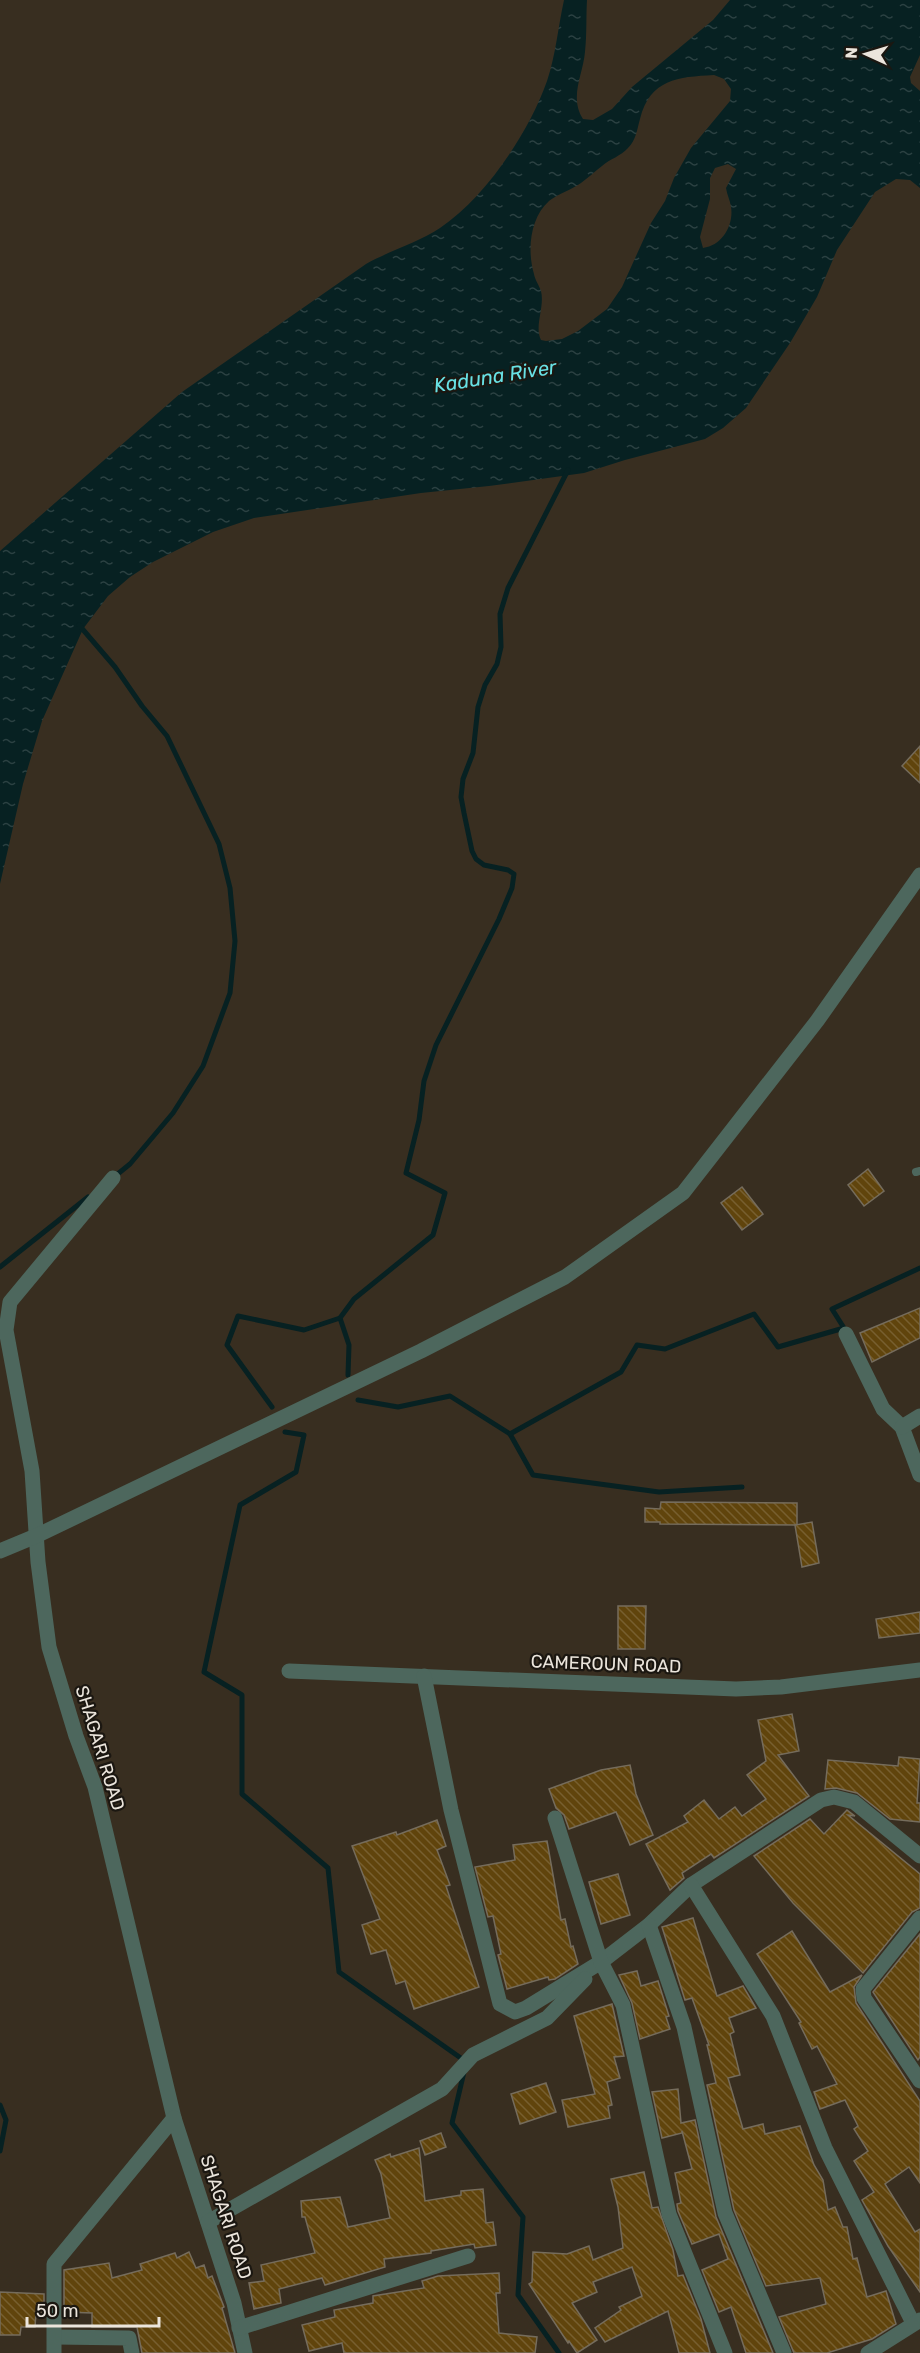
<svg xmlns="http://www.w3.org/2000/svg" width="920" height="2353" viewBox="0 0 920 2353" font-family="Rubik,sans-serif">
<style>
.water{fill:url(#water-ripples);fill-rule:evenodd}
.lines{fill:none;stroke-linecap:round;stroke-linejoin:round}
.stream{stroke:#072122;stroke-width:5}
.building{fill:url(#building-back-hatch);stroke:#756c5c;stroke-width:1.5}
.service{stroke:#4d675d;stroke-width:8}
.minor{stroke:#4d675d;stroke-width:15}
.tertiary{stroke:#4d675d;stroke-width:15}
.labels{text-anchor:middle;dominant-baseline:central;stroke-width:4.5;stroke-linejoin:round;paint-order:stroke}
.street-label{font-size:18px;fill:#ebe5dc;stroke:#1b1711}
.water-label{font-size:20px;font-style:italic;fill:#68e1e4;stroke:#1b1711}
</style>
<defs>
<pattern id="water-ripples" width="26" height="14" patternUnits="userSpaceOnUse" patternTransform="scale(1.5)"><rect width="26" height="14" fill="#072122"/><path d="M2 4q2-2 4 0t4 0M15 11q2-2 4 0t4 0" fill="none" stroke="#2b4142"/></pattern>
<pattern id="building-back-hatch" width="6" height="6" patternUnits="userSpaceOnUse" patternTransform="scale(1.5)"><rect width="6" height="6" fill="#60440c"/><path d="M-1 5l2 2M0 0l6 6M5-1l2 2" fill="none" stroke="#775f2f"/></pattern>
</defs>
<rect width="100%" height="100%" fill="#382e20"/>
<path class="water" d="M564 0H587C586 17 587 34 585 52 583 75 569 97 583 119L593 120 612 109 632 87 713 20 730 0H920V55L910 77 911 83 920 91V188L910 180 896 179 875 192 837 250 817 297 790 343 746 408 723 428 705 439 625 460 584 473 489 486 421 493 254 518 213 532 153 562 130 577 108 596 83 629 42 721 23 784 0 884V551L182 392 366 264C389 251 419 242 440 228 486 197 529 132 547 81 556 54 558 27 564 0ZM714 75 724 79 731 89 730 101 691 148 674 178 665 201 651 223 622 287 607 309 578 331 562 339 546 341 541 340C534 326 545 307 541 291 539 285 535 280 534 274 527 250 530 218 549 201 558 194 571 190 581 183 588 178 594 172 602 166 610 159 621 156 628 148 636 140 637 130 640 119 650 79 678 77 714 75ZM728 164 736 169 726 188C727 195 730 200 731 207 734 225 722 246 703 248L700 237 710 199V178L715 168Z"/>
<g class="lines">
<g class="stream">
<path d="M79 625 115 667 142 706 167 736 219 844 230 888 235 941 230 993 203 1066 173 1113 130 1164 114 1177"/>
<path d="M0 1267 88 1197"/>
<path d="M340 1318 349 1345 348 1375"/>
<path d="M358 1400 398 1407 450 1396 510 1434 533 1475 659 1492 742 1487"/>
<path d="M272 1407 227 1345 238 1316 304 1330 340 1318 354 1299 433 1235 445 1193 406 1173 419 1120 424 1081 436 1045 499 919 512 888 514 874 508 870 484 865 476 859 472 851 464 813 461 797 463 779 473 753 478 707 485 685 497 664 501 647 500 614 508 588 568 470"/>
<path d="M285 1432 304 1435 296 1472 240 1505 204 1672 242 1695V1794L328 1868 339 1972 465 2061"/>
<path d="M510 1434 621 1372 637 1345 665 1349 754 1314 778 1347 844 1328 832 1309 920 1268"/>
<path d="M464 2072 452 2123 523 2217 518 2295 559 2353"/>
<path d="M0 2105 6 2120 0 2151"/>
</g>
</g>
<g class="building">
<path d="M920 746V783L902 766Z"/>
<path d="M868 1169 884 1191 864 1206 848 1185Z"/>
<path d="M742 1187 763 1214 742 1230 721 1203Z"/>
<path d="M920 1308V1338L872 1362 860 1333Z"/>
<path d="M661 1502 797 1503V1525L660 1524V1522H645V1508L660 1509Z"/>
<path d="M812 1522 819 1563 802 1567 795 1525Z"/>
<path d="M618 1606H646L645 1649H618Z"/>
<path d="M920 1612V1633L879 1638 876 1619Z"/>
<path d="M792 1714 799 1751 778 1755 809 1796 714 1858 711 1854 682 1873 684 1878 670 1890 646 1844 688 1822 684 1816 704 1800 719 1819 735 1807 742 1816 766 1799 747 1775 766 1761 758 1720Z"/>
<path d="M899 1757 920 1759 917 1803H920V1822L890 1819 857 1793 836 1788 825 1789 828 1760 898 1766Z"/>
<path d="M630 1765 636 1794 653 1835 630 1845 616 1812 569 1829 564 1815 556 1808 549 1789 601 1770Z"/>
<path d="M847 1810 855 1816 848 1815 920 1874V1908L912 1912 863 1973 793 1903 754 1856 810 1819 824 1834Z"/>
<path d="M437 1820 446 1846 437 1850 450 1885 446 1886 479 1987 414 2009 405 1981 396 1984 386 1950 371 1954 362 1925 380 1919 352 1846 396 1832 397 1835Z"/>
<path d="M547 1841 561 1920 565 1919 571 1947 573 1946 578 1964 555 1979 549 1980 548 1977 507 1989 498 1955 501 1954 493 1916 488 1917 475 1867 515 1860 513 1845Z"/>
<path d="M618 1874 630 1915 601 1924 589 1882Z"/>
<path d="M693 1918 717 1996 743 1986 756 2008 729 2018 734 2032 730 2034 740 2075 728 2078 743 2129 763 2124 765 2134 800 2126 814 2165 823 2180 828 2210 835 2207 843 2227H847L853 2259 857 2258 867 2297 886 2291 896 2324 872 2339 827 2353H794L779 2317 826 2304 820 2278 766 2286 734 2210 707 2085 716 2083 707 2045H709L692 1998 685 2000 662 1927Z"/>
<path d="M792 1931 830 1992 862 1975 854 1987 856 2003 920 2101V2183L909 2167 885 2184 915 2232 920 2229V2292L888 2246 862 2200 874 2192 854 2161 868 2151 854 2129 858 2126 845 2100 820 2109 814 2092 837 2084 817 2046 812 2049 799 2023 801 2022 757 1954Z"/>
<path d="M920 1934V2057L918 2060 873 1992Z"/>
<path d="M637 1971 641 1986 658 1981 669 2016 666 2017 670 2029 640 2039 632 2003 619 1975Z"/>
<path d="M612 2004 624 2056 614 2057 620 2078 607 2082 612 2105 608 2106 610 2118 568 2127 562 2100 595 2094 574 2016Z"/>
<path d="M546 2083 556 2112 520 2124 511 2094Z"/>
<path d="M678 2089 681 2123 695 2120 716 2217 773 2353H746L731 2307 719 2312 702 2270 728 2259 719 2234 692 2244 678 2211 677 2204 681 2203 675 2173 692 2169 682 2131V2133L662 2138 652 2092Z"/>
<path d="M441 2133 446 2147 425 2155 420 2141Z"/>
<path d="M419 2148 425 2201 461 2195V2191L483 2189 486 2223 493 2222 496 2245 475 2248 474 2244 431 2251V2253L384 2259 385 2267 325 2285 322 2278 279 2289 281 2303 254 2309 249 2283 264 2281 261 2265 315 2253 305 2217H302L301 2201 340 2197 348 2227 390 2218 381 2174 375 2160 390 2154 391 2157Z"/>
<path d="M644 2172 652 2208 658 2207 673 2250 678 2276 683 2275 701 2319 710 2353H679L668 2311 605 2342 595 2328 621 2310 619 2307 642 2296 632 2267 593 2282 597 2292 572 2303 597 2340 577 2353 569 2341 568 2343 529 2284 532 2282 533 2252 567 2254 589 2246 593 2260 623 2248 618 2207 611 2179Z"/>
<path d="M189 2252 196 2268 204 2265 208 2278 212 2276 224 2307 222 2308 235 2353H142L137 2327H92V2313L64 2312V2270L109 2263 112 2278 142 2270 140 2264 175 2253 177 2258Z"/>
<path d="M499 2273 500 2293H496L499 2333 537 2337 535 2353H344L342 2343 309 2351 302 2325 335 2317 334 2310 373 2303V2296L424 2288 422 2281 438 2276Z"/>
<path d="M0 2292 44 2294V2312H36L35 2327H21L20 2335H0Z"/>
</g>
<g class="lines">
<path class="service" d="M916 1172 920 1171"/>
<g class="minor">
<path d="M113 1178 10 1302 6 1330 32 1471 38 1562 49 1647 76 1736 95 1787 174 2118 234 2303 245 2353"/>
<path d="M846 1334 883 1409 902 1427 920 1475"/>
<path d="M902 1427 920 1416"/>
<path d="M289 1671 736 1689 781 1687 920 1670"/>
<path d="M424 1676 451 1810 500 2004 515 2012 526 2008 601 1962 649 1925 691 1885 821 1800 834 1797 854 1802 920 1856"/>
<path d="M555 1818 601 1962 623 2005 669 2214 725 2353"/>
<path d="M691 1885 773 2016 825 2148 913 2323"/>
<path d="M920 1918 863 1989 864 1998 920 2081"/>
<path d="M649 1925 684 2027 725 2213 784 2353"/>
<path d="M208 2222 442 2089 473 2055 547 2018 585 1979"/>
<path d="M239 2328 468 2256"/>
<path d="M55 2337 129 2338 132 2353"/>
<path d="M54 2353V2264L174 2118"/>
<path d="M868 2353 920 2320"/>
</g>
<path class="tertiary" d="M0 1551 36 1536 421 1351 565 1277 683 1193 817 1021 920 875"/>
</g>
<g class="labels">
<g class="street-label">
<text transform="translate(606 1664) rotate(2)">CAMEROUN ROAD</text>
<text transform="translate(100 1748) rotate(73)">SHAGARI ROAD</text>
<text transform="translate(226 2217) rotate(72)">SHAGARI ROAD</text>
</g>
<g class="water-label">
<text transform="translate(495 376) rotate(-9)">Kaduna River</text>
</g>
</g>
<g transform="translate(866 54) rotate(274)" stroke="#1b1711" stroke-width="4.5" paint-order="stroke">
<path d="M0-4.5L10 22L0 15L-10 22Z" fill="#ebe5dc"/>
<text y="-9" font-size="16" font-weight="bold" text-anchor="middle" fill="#ebe5dc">N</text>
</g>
<path d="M27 2317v9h132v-9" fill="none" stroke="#ebe5dc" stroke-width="3"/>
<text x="36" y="2317" font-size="18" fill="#ebe5dc" stroke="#1b1711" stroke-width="4.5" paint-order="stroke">50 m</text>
</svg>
